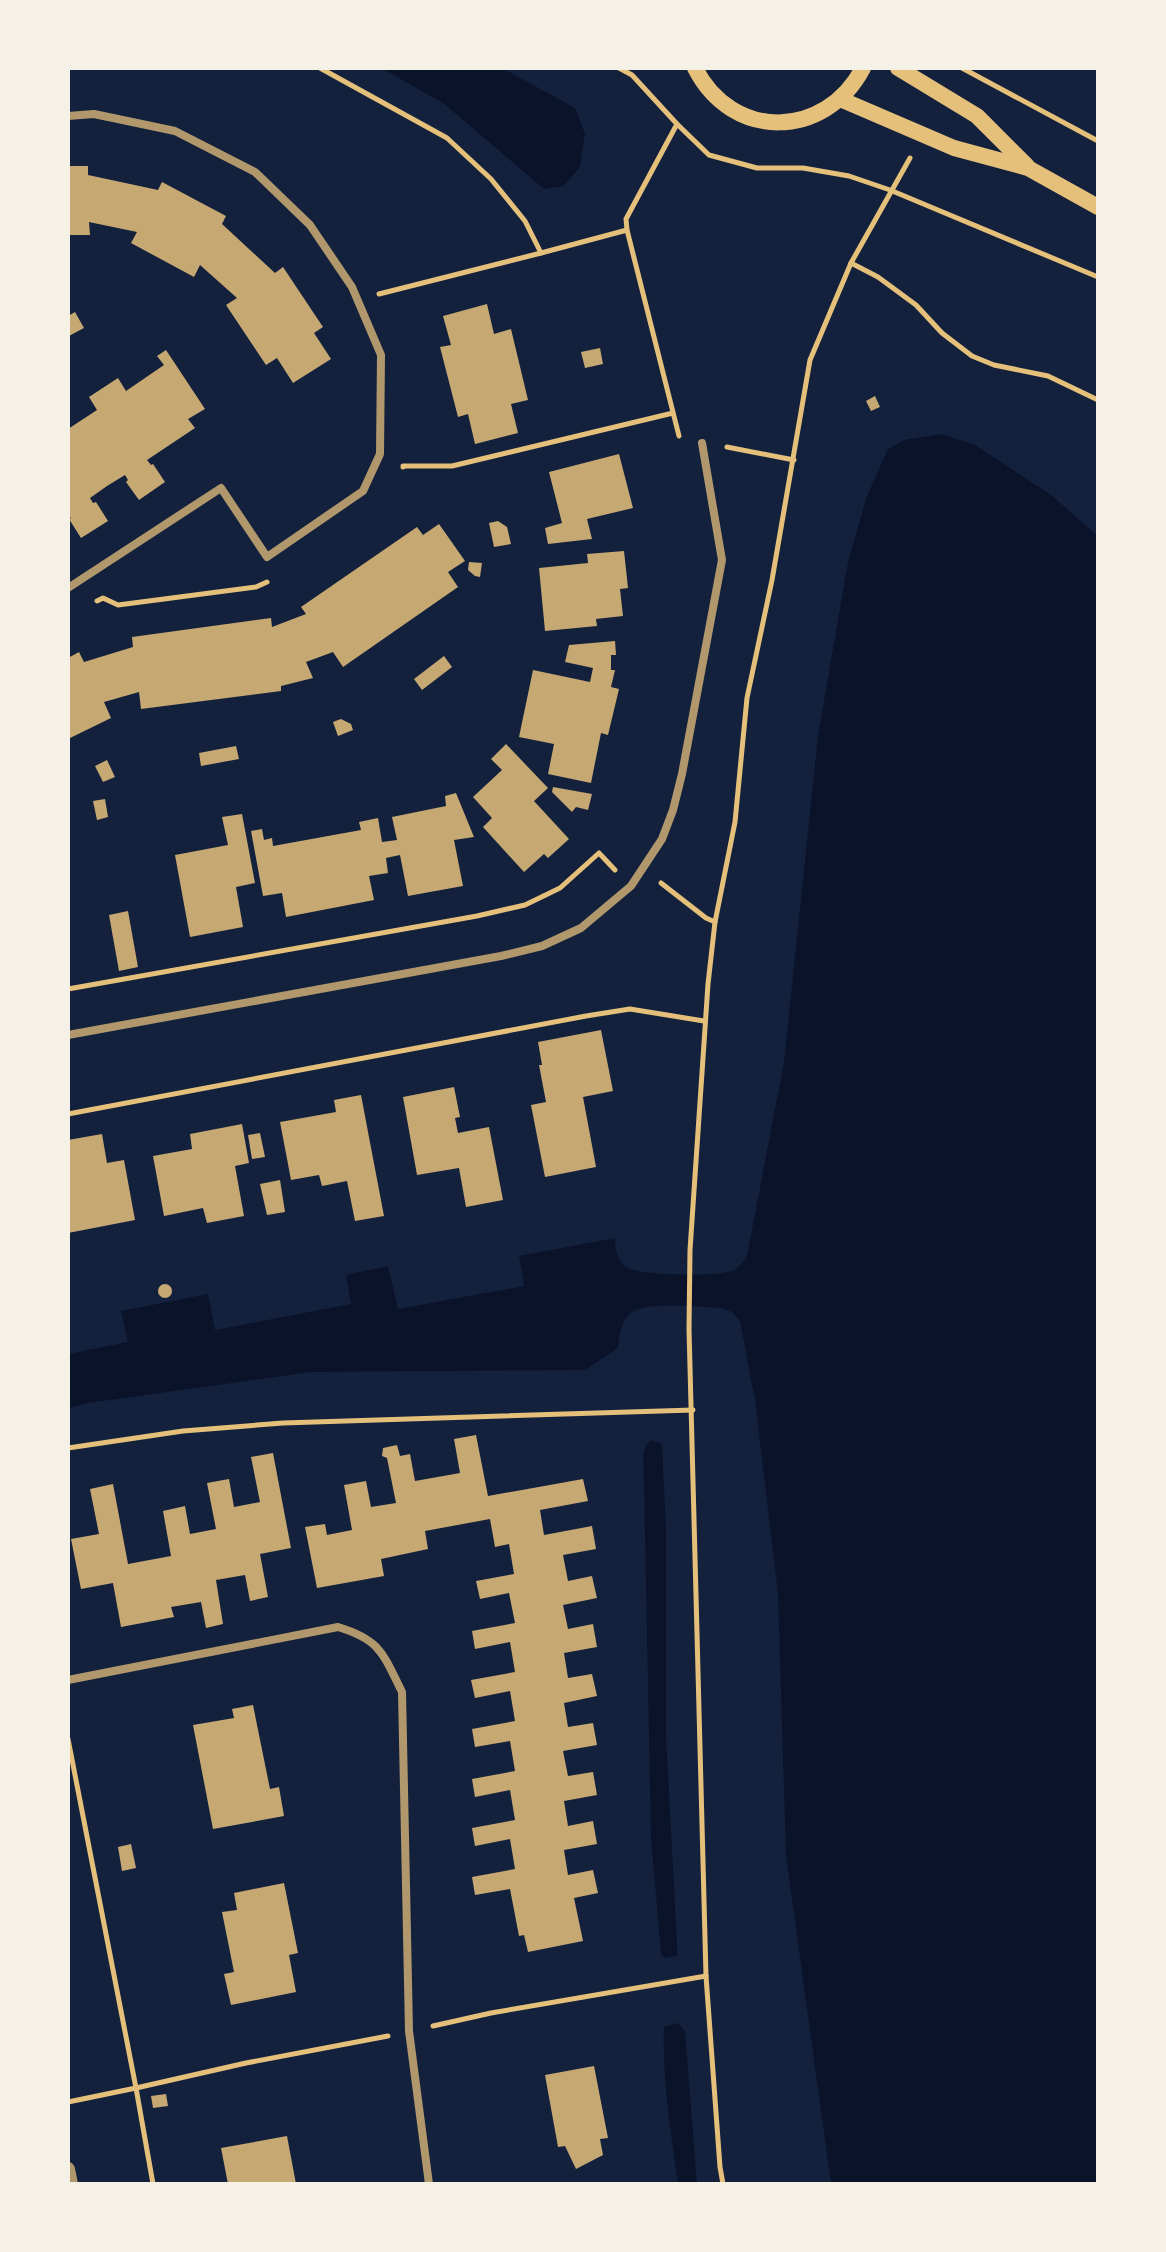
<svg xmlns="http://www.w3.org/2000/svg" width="1166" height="2252" viewBox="0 0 1166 2252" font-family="Quicksand,sans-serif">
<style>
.water{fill:#0b132b}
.building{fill:#c6a872}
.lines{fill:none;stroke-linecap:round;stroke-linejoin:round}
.path{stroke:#e5c07b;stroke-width:5}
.minor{stroke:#b1986c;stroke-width:8}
.tertiary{stroke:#b1986c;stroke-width:14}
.secondary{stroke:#e5c07b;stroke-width:16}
</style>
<rect width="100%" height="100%" fill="#14213d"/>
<g class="water">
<path d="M381 68H502L575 108 585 134 580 167 564 186 544 189 443 103Z"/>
<path d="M942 434 975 445 1051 495 1098 536V2184H831L786 1855 778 1594 755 1400 740 1321 732 1312 722 1308C701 1307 649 1301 632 1312 621 1320 619 1336 618 1348L585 1370 311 1372 88 1403 68 1408V1354L128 1342 121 1311 208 1294 215 1330 351 1304 346 1275 388 1266 398 1309 524 1286 519 1256 615 1238C615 1248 617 1261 626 1267 640 1276 710 1276 728 1272 737 1270 742 1264 747 1256L784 1062 818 736 848 562 867 496 888 449 904 440Z"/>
<path d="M650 1440 662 1444 666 1529V1736L677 1943V1956L664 1958 661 1954 651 1838 644 1482C644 1468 640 1450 650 1440Z"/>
<path d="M678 2023 685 2031 697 2184H678C671 2133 662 2079 664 2027Z"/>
</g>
<g class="building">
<path d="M68 166H88V175L158 190 162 182 226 216 222 224 275 273 283 267 323 327 314 333 331 359 293 383 277 358 266 365 226 305 237 298 200 265 194 277 131 243 137 232 89 222 90 235H68Z"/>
<path d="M487 304 494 334 511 329 528 400 511 404 518 433 475 444 468 414 458 417 440 347 451 345 443 316Z"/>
<path d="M75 312 84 328 69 336 68 316Z"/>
<path d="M600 348 603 364 585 368 581 352Z"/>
<path d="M166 350 205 409 188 419 195 428 147 460 151 465 153 464 165 482 139 500 126 482 128 480 125 475 107 486 90 498 93 503 96 502 108 521 81 538 69 519 71 518 68 514V429L97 410 89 397 118 378 126 391 164 365 157 356Z"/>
<path d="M875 396 880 407 871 411 866 401Z"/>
<path d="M619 454 633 508 587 519 592 539 548 544 545 528 562 523 549 472Z"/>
<path d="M498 521 507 527 511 544 494 547 489 523Z"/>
<path d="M439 524 465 561 448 572 458 587 343 667 333 652 306 662 313 678 281 686V691L141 709 139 692 104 702 111 718 68 739V658L79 652 84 662 133 647 132 637 271 618 272 627 306 614 301 607 417 527 423 535Z"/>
<path d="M624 551 628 588 620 589 623 616 596 619 597 626 545 631 539 568 588 563 587 554Z"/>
<path d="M469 562 482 563 480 577 475 576 468 570Z"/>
<path d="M615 641 616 655H611V670H615L611 687 619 689 608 735 601 733 591 783 548 774 554 744 519 737 533 670 590 682 593 668 565 662 569 645Z"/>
<path d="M444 656 452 667 422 690 414 679Z"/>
<path d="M341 719 351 724 353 730 338 736 333 722Z"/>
<path d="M506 744 548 788 534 801 569 839 548 858 544 854 524 872 483 827 492 818 473 797 502 770 491 759Z"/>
<path d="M236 746 239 759 201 766 199 753Z"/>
<path d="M107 760 115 777 103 782 95 766Z"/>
<path d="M553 787 592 794 588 810 576 807 572 812 552 792Z"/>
<path d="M456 793 474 837 454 840 463 886 408 896 400 855 386 858 388 873 369 876 374 900 286 917 282 893 263 896 251 831 262 829 264 840 272 838 273 846 361 830 359 822 378 818 382 842 397 840 392 817 446 806 445 796Z"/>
<path d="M105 799 108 817 97 820 93 801Z"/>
<path d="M242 814 255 883 236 887 243 927 190 937 175 855 228 845 222 817Z"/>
<path d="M128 911 138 967 119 971 109 915Z"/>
<path d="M601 1030 613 1091 583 1097 596 1167 545 1177 531 1105 546 1102 539 1065H542L538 1042Z"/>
<path d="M454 1087 460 1117 455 1118 458 1133 489 1127 503 1200 466 1207 459 1168 417 1175 403 1097Z"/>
<path d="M361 1095 384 1216 355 1221 347 1181 322 1186 319 1175 291 1180 280 1122 336 1112 334 1100Z"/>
<path d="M242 1124 249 1163 235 1166 244 1216 207 1223 203 1208 164 1216 153 1156 192 1149 190 1134Z"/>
<path d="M260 1133 265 1157 252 1159 248 1135Z"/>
<path d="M102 1134 107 1163 124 1160 135 1220 68 1233V1140Z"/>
<path d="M280 1180 285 1212 267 1215 260 1184Z"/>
<circle cx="165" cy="1291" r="7"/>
<path d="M476 1435 488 1496 583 1479 588 1501 540 1510 544 1535 592 1526 596 1549 563 1555 568 1581 592 1576 597 1598 563 1605 568 1629 593 1624 597 1647 564 1653 568 1678 592 1674 597 1696 564 1703 568 1727 593 1723 597 1745 563 1751 568 1776 593 1772 597 1795 564 1801 568 1826 593 1821 597 1844 564 1850 568 1875 593 1870 598 1893 574 1898 583 1941 528 1952 524 1935 519 1936 510 1889 475 1895 472 1877 515 1869 510 1839 475 1846 472 1828 515 1820 510 1790 475 1797 472 1779 515 1771 510 1741 475 1747 472 1729 515 1721 510 1691 475 1698 471 1680 515 1672 510 1642 475 1649 472 1631 515 1623 509 1593 480 1599 476 1581 514 1574 509 1544 495 1547 490 1519 425 1531 428 1549 381 1559 384 1576 317 1588 305 1527 325 1524 327 1535 352 1530 344 1485 366 1481 371 1507 396 1503 387 1458 382 1456 383 1448 397 1445 400 1456 410 1454 415 1481 460 1473 454 1439Z"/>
<path d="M273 1453 291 1548 260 1554 268 1597 250 1601 245 1575 216 1580 223 1624 206 1628 201 1602 171 1607 174 1617 121 1627 113 1583 81 1589 71 1539 99 1534 90 1489 113 1484 128 1564 171 1556 163 1511 185 1506 190 1534 216 1529 207 1483 229 1479 234 1507 260 1502 251 1457Z"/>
<path d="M253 1705 270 1789 279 1787 284 1816 213 1829 193 1725 234 1718 232 1709Z"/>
<path d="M131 1844 136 1868 122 1871 118 1847Z"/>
<path d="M284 1883 298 1953 289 1955 296 1992 231 2005 224 1974 234 1972 222 1912 237 1910 234 1893Z"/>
<path d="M594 2066 608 2138 600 2139 603 2155 576 2169 565 2146 558 2147 545 2075Z"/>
<path d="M166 2094 168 2106 153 2108 151 2096Z"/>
<path d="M287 2136 296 2184H228L221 2148Z"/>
</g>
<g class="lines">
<g class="path">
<path d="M320 68 447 138 491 179 525 221 541 253 627 230"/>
<path d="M619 68 632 75 677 124 709 155 757 168H803L849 176 890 190 1098 277"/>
<path d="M962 68 1098 141"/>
<path d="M677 124 626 219 627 230 679 436"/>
<path d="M851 263 910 158"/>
<path d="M379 294 541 253"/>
<path d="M727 447 794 460"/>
<path d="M403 467V466H452L673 413"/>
<path d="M97 601 103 598 118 605 256 587 267 582"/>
<path d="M661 883 706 918 715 922"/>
<path d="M68 989 477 916 525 905 560 888 599 853 615 870"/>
<path d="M68 1114 586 1016 630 1009 704 1021"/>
<path d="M68 1448 183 1431 283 1423 693 1410"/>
<path d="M68 1739 136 2088 68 2102"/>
<path d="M433 2026 491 2013 706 1976"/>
<path d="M153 2184 136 2088 246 2063 388 2036"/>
<path d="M723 2184 720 2167 706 1976 689 1329 690 1250 708 984 715 922 735 822 747 698 772 580 810 360 851 263 878 277 916 305 942 333 972 356 994 365 1048 376 1098 400"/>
</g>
<g class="minor">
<path d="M68 116 94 114 175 131 255 172 310 225 352 287 381 355 380 454 363 491 267 557 221 488 68 588"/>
<path d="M68 1035 501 956 542 946 581 928 631 886 662 839 673 810 682 774 722 560 702 443"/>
<path d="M68 1680 338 1627C381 1640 383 1654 402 1692L409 2031 429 2184"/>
</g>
<path class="tertiary" d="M68 2169 71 2184"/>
<g class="secondary">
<path d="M695 68C732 141 825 140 863 68"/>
<path d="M898 68 977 116 1027 166"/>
<path d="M840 99 954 148 1028 168 1098 207"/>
</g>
</g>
<rect width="1166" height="2252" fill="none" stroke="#f6f1e7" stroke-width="140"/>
</svg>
